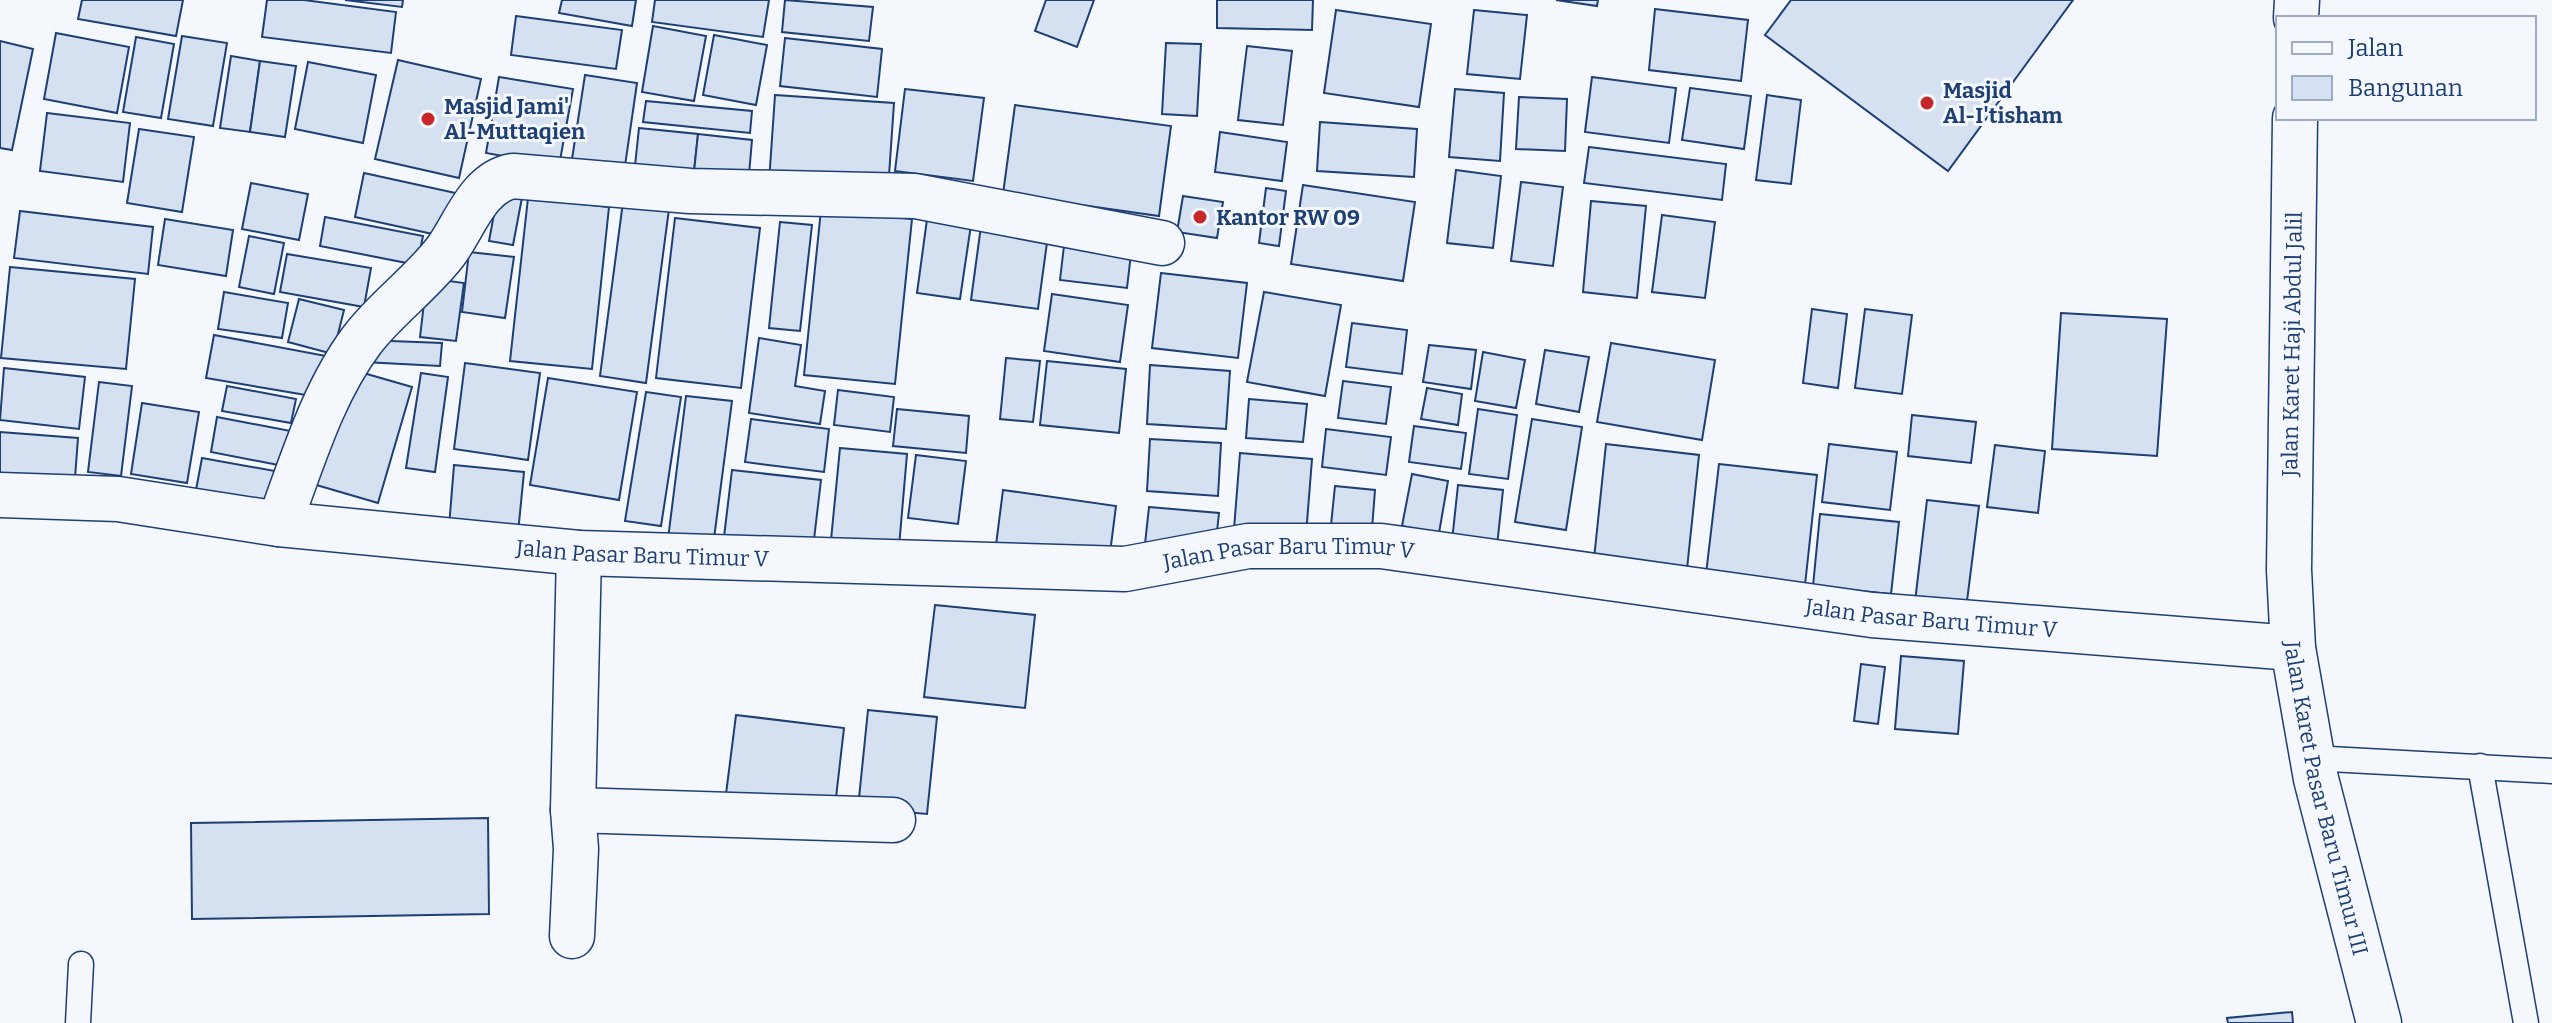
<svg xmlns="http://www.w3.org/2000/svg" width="2552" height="1023" viewBox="0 0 2552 1023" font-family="Bitter,serif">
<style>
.building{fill:#d5e0f0;stroke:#1d3f73;stroke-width:2}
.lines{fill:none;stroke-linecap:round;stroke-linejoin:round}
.lane-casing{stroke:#1d3f73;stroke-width:27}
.street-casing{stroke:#1d3f73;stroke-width:47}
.secondary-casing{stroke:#1d3f73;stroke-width:47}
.lane{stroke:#f4f7fb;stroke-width:24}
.street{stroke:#f4f7fb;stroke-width:44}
.secondary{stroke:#f4f7fb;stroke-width:44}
.poi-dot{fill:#c62828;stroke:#f4f7fb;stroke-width:3}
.labels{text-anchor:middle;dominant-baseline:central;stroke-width:6;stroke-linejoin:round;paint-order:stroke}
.poi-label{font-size:22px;font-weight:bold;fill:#1d3f73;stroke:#f4f7fb;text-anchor:start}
.street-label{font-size:22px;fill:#1d3f73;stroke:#f4f7fb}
</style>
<rect width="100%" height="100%" fill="#f4f7fb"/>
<g class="building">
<path d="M82 0H183L176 36 78 19Z"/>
<path d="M267 0H304L396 12 391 53 262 37Z"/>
<path d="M345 0H403L402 7Z"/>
<path d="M562 0H636L632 26 559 13Z"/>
<path d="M655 0H769L763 37 652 22Z"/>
<path d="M785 0 873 7 869 41 782 32Z"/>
<path d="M1046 0H1094L1077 47 1035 31Z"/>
<path d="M1217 0H1313L1312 30 1217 28Z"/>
<path d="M1556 0H1598L1597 6Z"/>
<path d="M1791 0H2073L1948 171 1765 35Z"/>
<path d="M1655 9 1748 20 1741 81 1649 70Z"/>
<path d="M1336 10 1431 24 1419 107 1324 93Z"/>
<path d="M1474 10 1527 15 1520 79 1467 74Z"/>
<path d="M516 16 622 30 616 69 511 55Z"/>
<path d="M653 26 706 36 694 101 642 92Z"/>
<path d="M56 33 129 47 117 113 44 99Z"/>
<path d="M714 35 767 45 756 105 703 95Z"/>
<path d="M182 36 227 43 213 126 168 119Z"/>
<path d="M136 37 174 44 161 118 123 112Z"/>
<path d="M785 38 882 49 877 97 780 86Z"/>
<path d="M0 41 33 49 12 150 0 148Z"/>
<path d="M1166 43 1201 44 1197 116 1162 114Z"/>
<path d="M1247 46 1292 51 1283 125 1238 120Z"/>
<path d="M231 56 260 61 250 132 220 128Z"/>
<path d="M398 60 481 79 459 178 375 159Z"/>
<path d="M260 61 296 66 285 137 250 132Z"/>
<path d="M308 62 376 75 363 143 295 129Z"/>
<path d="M585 75 637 83 625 166 572 159Z"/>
<path d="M499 77 573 89 559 166 486 153Z"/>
<path d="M1592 77 1676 88 1669 143 1585 132Z"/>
<path d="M1690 88 1751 96 1744 149 1682 140Z"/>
<path d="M905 89 984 98 973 181 895 171Z"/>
<path d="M1455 89 1504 93 1500 161 1449 157Z"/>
<path d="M775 95 894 103 888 190 769 182Z"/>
<path d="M1767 95 1801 100 1791 184 1756 180Z"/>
<path d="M1519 97 1567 99 1565 151 1516 149Z"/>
<path d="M646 101 752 111 750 133 643 122Z"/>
<path d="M1015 105 1171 126 1159 216 1003 194Z"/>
<path d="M47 113 130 123 123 182 40 171Z"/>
<path d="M1320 122 1417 129 1414 177 1317 171Z"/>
<path d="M639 128 698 134 693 181 634 175Z"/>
<path d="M139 129 194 137 182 212 127 203Z"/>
<path d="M1220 132 1287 142 1282 181 1215 172Z"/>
<path d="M698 134 752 140 748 186 693 181Z"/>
<path d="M1589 147 1726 164 1722 200 1584 183Z"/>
<path d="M1456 170 1501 176 1493 248 1447 243Z"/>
<path d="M364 173 460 194 451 238 355 217Z"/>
<path d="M500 182 524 187 513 245 489 241Z"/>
<path d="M1521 182 1563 187 1553 266 1511 261Z"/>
<path d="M251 183 308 194 299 240 242 229Z"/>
<path d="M1303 185 1415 202 1403 281 1291 264Z"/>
<path d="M1266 188 1286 191 1279 246 1259 243Z"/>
<path d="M1183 196 1223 202 1217 238 1177 232Z"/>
<path d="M528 198 609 207 592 369 510 361Z"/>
<path d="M1591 201 1646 206 1637 298 1583 292Z"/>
<path d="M623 202 669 209 646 383 600 376Z"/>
<path d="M821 210 912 219 895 384 804 375Z"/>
<path d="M20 211 153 227 148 274 14 258Z"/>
<path d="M928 212 972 218 960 299 917 293Z"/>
<path d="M1662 215 1715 222 1705 298 1652 292Z"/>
<path d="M325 217 423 236 417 265 320 246Z"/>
<path d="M675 218 760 228 741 388 656 378Z"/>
<path d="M165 219 233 230 226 276 158 265Z"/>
<path d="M780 222 812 225 800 331 769 328Z"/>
<path d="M981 226 1048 235 1038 309 971 300Z"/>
<path d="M249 236 284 243 274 294 239 287Z"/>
<path d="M1065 237 1132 245 1127 288 1060 280Z"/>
<path d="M469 252 514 257 505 318 462 312Z"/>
<path d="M287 254 371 268 364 307 280 292Z"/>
<path d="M10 267 135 279 126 369 1 358Z"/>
<path d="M1161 273 1247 283 1238 358 1152 348Z"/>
<path d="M427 278 464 283 456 341 420 337Z"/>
<path d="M224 292 288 303 282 338 218 329Z"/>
<path d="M1264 292 1341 305 1325 396 1247 382Z"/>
<path d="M1052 294 1128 305 1120 362 1044 351Z"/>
<path d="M299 299 344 310 333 354 288 342Z"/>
<path d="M1812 309 1847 314 1838 388 1803 383Z"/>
<path d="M1865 309 1912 315 1902 394 1855 388Z"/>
<path d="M2061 313 2167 319 2157 456 2052 449Z"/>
<path d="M1352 323 1407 330 1402 374 1346 367Z"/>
<path d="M214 335 326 356 318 397 206 378Z"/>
<path d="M759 338 801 345 795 386 825 391 820 424 749 413Z"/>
<path d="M365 340 442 343 440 366 364 362Z"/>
<path d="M1611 343 1715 360 1702 440 1597 422Z"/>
<path d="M1429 345 1476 350 1471 389 1423 382Z"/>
<path d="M1545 350 1589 357 1579 412 1536 404Z"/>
<path d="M1483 352 1525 360 1516 408 1475 401Z"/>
<path d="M1006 358 1040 361 1033 422 1000 419Z"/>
<path d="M1047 361 1126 369 1119 433 1040 425Z"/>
<path d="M465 363 540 373 528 460 454 449Z"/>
<path d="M1150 365 1230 371 1226 429 1147 424Z"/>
<path d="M4 368 85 377 79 429 0 420Z"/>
<path d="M346 368 412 387 378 503 313 484Z"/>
<path d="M421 373 448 377 435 472 406 468Z"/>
<path d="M548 378 637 392 619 500 530 485Z"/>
<path d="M1343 381 1391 387 1386 424 1338 418Z"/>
<path d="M99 382 132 386 121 476 88 472Z"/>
<path d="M227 386 296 399 291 423 222 411Z"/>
<path d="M1427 388 1462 394 1458 425 1421 419Z"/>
<path d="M838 390 894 397 890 432 834 425Z"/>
<path d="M646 392 681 397 661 526 625 521Z"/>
<path d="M686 396 732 401 713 546 668 539Z"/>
<path d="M1249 399 1307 404 1303 442 1246 438Z"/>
<path d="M142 403 199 412 187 483 131 474Z"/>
<path d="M897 409 969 416 966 453 893 446Z"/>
<path d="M1478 409 1517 415 1508 479 1469 474Z"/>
<path d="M1912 415 1976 422 1971 463 1908 456Z"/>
<path d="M217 417 301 433 294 468 211 452Z"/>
<path d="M751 419 829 429 824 472 745 462Z"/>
<path d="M1532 419 1582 427 1566 530 1515 522Z"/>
<path d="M1414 426 1466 433 1461 469 1409 462Z"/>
<path d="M1326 429 1391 437 1386 475 1322 467Z"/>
<path d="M0 432 78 438 74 491 0 485Z"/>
<path d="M1150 439 1221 443 1218 496 1147 491Z"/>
<path d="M1606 444 1699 455 1687 569 1594 559Z"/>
<path d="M1829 444 1897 452 1890 510 1822 502Z"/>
<path d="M1995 445 2045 451 2038 513 1987 507Z"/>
<path d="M840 448 907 454 899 547 831 540Z"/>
<path d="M1240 453 1312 459 1306 535 1234 529Z"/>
<path d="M916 455 966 461 958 524 908 518Z"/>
<path d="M202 458 286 473 280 505 196 490Z"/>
<path d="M1719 464 1817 475 1805 585 1706 574Z"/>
<path d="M454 465 524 472 518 533 449 527Z"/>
<path d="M732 470 821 480 813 548 724 537Z"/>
<path d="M1412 474 1448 481 1439 533 1402 526Z"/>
<path d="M1458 485 1503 490 1497 546 1452 541Z"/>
<path d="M1335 486 1375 490 1372 529 1331 525Z"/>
<path d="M1003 490 1116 506 1109 561 996 545Z"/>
<path d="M1927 500 1979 506 1966 609 1915 602Z"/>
<path d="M1149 507 1219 513 1215 550 1145 544Z"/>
<path d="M1820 514 1899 522 1891 594 1813 586Z"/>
<path d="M935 605 1035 615 1025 708 924 697Z"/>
<path d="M1901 656 1964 661 1958 734 1895 729Z"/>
<path d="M1861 664 1885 667 1878 724 1854 721Z"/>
<path d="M868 710 937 717 927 814 858 808Z"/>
<path d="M736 715 844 728 834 815 725 802Z"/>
<path d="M488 818 489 914 192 919 191 823Z"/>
<path d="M2292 1012 2293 1023H2228L2227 1018Z"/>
</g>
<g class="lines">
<g class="lane-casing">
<g id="lane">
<path d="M2311 758 2552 771"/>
<path d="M2480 766 2526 1023"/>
<path d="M78 1023 81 964"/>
</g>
</g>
<g class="street-casing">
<g id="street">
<path id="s1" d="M0 495 118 499 279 524 579 553 1125 569 1248 546H1381L1872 615 2293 648"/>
<path d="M279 524C302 463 322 393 362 340 386 308 421 284 446 251 465 225 478 182 513 176L690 191 915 196 1162 243"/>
<path d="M573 810 893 820"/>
<path d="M572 936 576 849 573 810 579 553"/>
</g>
</g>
<g class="secondary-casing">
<g id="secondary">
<path d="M2296 18 2297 0"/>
<path id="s2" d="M2295 118 2289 570 2293 648 2316 779 2379 1023"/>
</g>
</g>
<use href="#lane" class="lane"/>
<use href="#street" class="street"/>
<use href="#secondary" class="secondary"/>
</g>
<g class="poi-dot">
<circle cx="1927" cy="103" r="8"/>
<circle cx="428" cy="119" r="8"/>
<circle cx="1200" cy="217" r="8"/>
</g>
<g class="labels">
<g class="poi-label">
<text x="1943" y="90">Masjid<tspan x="1943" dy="25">Al-I'tisham</tspan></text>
<text x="444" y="106">Masjid Jami'<tspan x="444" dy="25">Al-Muttaqien</tspan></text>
<text x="1216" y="217">Kantor RW 09</text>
</g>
<g class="street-label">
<text transform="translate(2292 344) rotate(-89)">Jalan Karet Haji Abdul Jalil</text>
<text stroke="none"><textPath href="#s1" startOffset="646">Jalan Pasar Baru Timur V</textPath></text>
<text stroke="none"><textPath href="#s1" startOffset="1294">Jalan Pasar Baru Timur V</textPath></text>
<text stroke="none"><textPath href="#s1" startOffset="1942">Jalan Pasar Baru Timur V</textPath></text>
<text stroke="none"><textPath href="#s2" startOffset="684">Jalan Karet Pasar Baru Timur III</textPath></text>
</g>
</g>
<rect x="2276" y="16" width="260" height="104" fill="#f4f7fb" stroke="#9eadc5" stroke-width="2"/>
<rect x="2292" y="42" width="40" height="12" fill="#f4f7fb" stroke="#9eadc5" stroke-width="2"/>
<text x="2348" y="56" font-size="24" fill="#1d3f73">Jalan</text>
<rect x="2292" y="76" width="40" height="24" fill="#d5e0f0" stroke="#9eadc5" stroke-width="2"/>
<text x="2348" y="96" font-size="24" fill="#1d3f73">Bangunan</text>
</svg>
